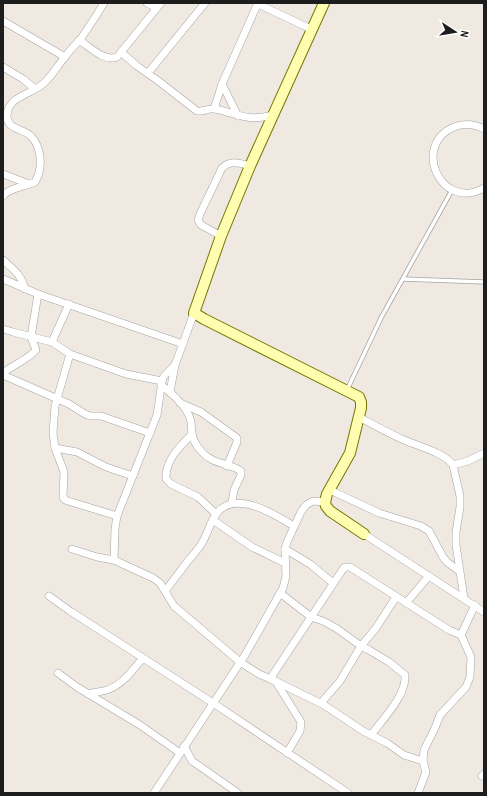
<svg xmlns="http://www.w3.org/2000/svg" width="487" height="796" viewBox="0 0 487 796" font-family="'Archivo Narrow',sans-serif">
<style>
.lines{fill:none;stroke-linecap:round;stroke-linejoin:round}
.lane-casing{stroke:#a4a4a4;stroke-width:5}
.street-casing{stroke:#a4a4a4;stroke-width:8}
.secondary-casing{stroke:#737700;stroke-width:12}
.lane{stroke:#fff;stroke-width:3.5}
.street{stroke:#fff;stroke-width:7}
.secondary{stroke:#fffdaf;stroke-width:10}
</style>
<rect width="100%" height="100%" fill="#efe9e1"/>
<g class="lines">
<g class="lane-casing">
<g id="lane">
<path d="M403 279 484 282"/>
<path d="M347 390 381 318 452 190"/>
</g>
</g>
<g class="street-casing">
<g id="street">
<path d="M147 3 157 8"/>
<path d="M258 4 311 29"/>
<path d="M3 21 65 57"/>
<path d="M79 40C90 47 104 62 117 57L161 3"/>
<path d="M121 52 137 66 157 80 197 111C203 112 209 108 215 109 240 114 245 122 273 115"/>
<path d="M3 67 23 79 35 89"/>
<path d="M148 73 205 3"/>
<path d="M222 84 238 116"/>
<path d="M214 109 222 84 258 3"/>
<path d="M484 129C474 124 464 123 454 127 411 145 441 212 484 188"/>
<path d="M3 174 29 184"/>
<path d="M3 196C10 187 25 187 35 182 43 169 42 148 31 136 23 128 7 130 7 116 7 96 33 94 44 83 52 76 58 65 65 57 69 51 74 46 79 41 88 29 96 16 104 3"/>
<path d="M221 236 201 225 198 220 200 214 222 168C231 160 239 163 250 166"/>
<path d="M3 260C14 270 21 274 25 289"/>
<path d="M3 279 38 294 183 344"/>
<path d="M194 313 175 365 164 376 162 381 157 415 117 516 115 529 114 560 153 578 160 583 174 606 240 662 259 674 273 680 324 705 363 731 387 743 404 755 423 761"/>
<path d="M3 329 13 332 52 342 70 354 126 374 162 381"/>
<path d="M52 342 69 304"/>
<path d="M70 354 55 406 53 433 55 448 64 472 63 497 65 500 117 516"/>
<path d="M3 373C12 366 31 357 36 350L31 337 38 294"/>
<path d="M3 375 69 404 85 414 90 416H101L150 433"/>
<path d="M161 385C172 394 185 404 190 418 192 423 191 428 192 433 193 441 197 447 202 452 212 464 229 463 241 471V475L234 490 232 503"/>
<path d="M170 392 175 365"/>
<path d="M180 403 201 412 237 438V442L227 466"/>
<path d="M359 417C374 425 388 433 404 440 418 446 445 453 453 465L460 496V507L456 532V545L464 598"/>
<path d="M192 434C179 447 165 461 166 479L171 484 198 497 216 514"/>
<path d="M55 448 77 452 106 467 133 476"/>
<path d="M453 465 468 461 484 453"/>
<path d="M330 490 379 513 421 526 429 531 443 557 447 562 459 571"/>
<path d="M213 520 252 547 285 563"/>
<path d="M364 534 484 612"/>
<path d="M72 549 97 557 114 560"/>
<path d="M285 549 310 564 333 583"/>
<path d="M165 591C172 582 180 572 187 562 192 556 198 550 202 543 208 533 210 522 217 513 236 489 275 515 294 526"/>
<path d="M280 593 311 617 323 621 336 628 361 646 369 650 389 662 405 675C407 695 382 720 371 735"/>
<path d="M49 596 70 611 213 703 348 793"/>
<path d="M406 603 429 576"/>
<path d="M58 673 77 687 140 725 180 753"/>
<path d="M270 679 343 569 345 567H350L449 630 461 635"/>
<path d="M276 682 301 722 300 731 287 753"/>
<path d="M88 694C94 692 101 692 107 690 122 685 132 671 142 659"/>
<path d="M321 703 340 681 361 646 376 628 396 597"/>
<path d="M184 746 192 761 238 793"/>
<path d="M482 776 484 774"/>
<path d="M154 793 245 655 283 588 286 576 285 549 287 542 301 512 306 505 313 501 325 502"/>
<path d="M418 793 426 772 423 761 424 750 435 728 440 715 466 687 470 677 471 657 461 635 475 605"/>
</g>
</g>
<g class="secondary-casing">
<path id="secondary" d="M324 3 250 166 221 236 194 313 204 319 359 397 361 402V408L350 453 327 494 325 502 326 506 330 511 364 534"/>
</g>
<use href="#lane" class="lane"/>
<use href="#street" class="street"/>
<use href="#secondary" class="secondary"/>
</g>
<rect width="487" height="796" fill="none" stroke="#1d1d1d" stroke-width="8"/>
<g transform="translate(455 32) rotate(102)" stroke="#ffffff" stroke-width="3" paint-order="stroke">
<path d="M0-3L7 15L0 10L-7 15Z" fill="#1d1d1d"/>
<text y="-6" font-size="11" font-weight="bold" text-anchor="middle" fill="#1d1d1d">N</text>
</g>
</svg>
